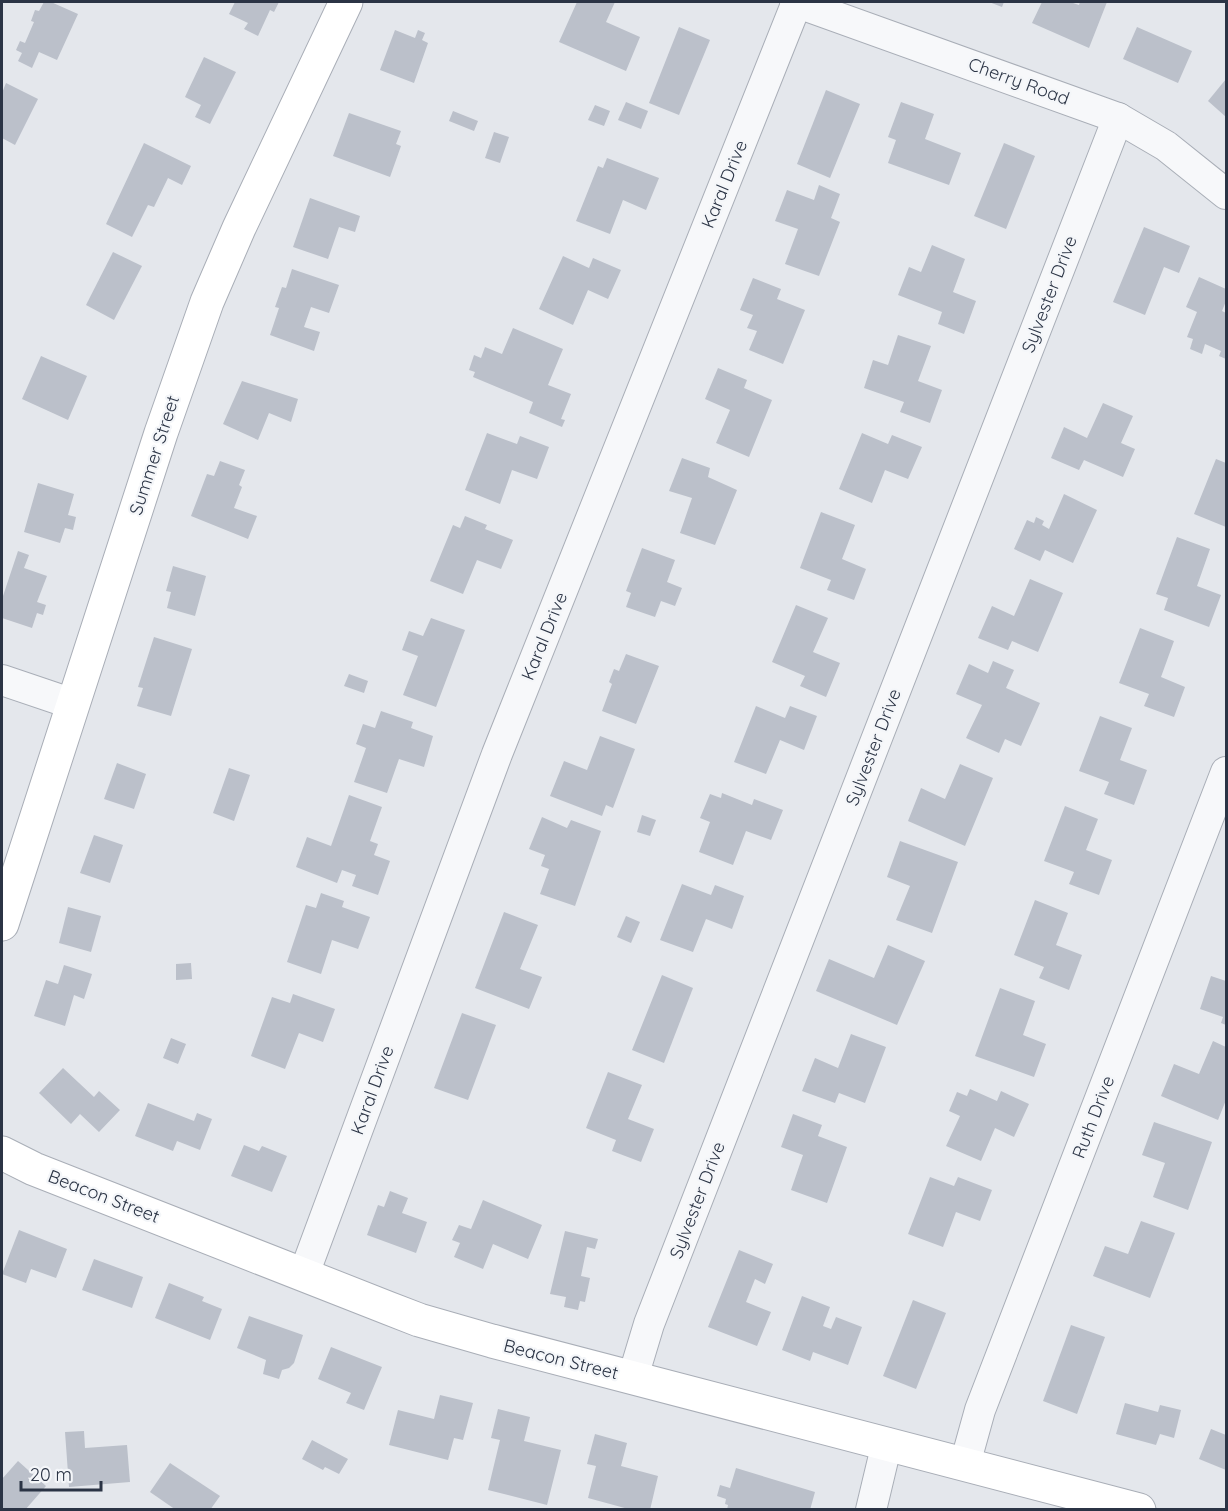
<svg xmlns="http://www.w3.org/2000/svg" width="1228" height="1511" viewBox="0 0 1228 1511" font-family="Quicksand,sans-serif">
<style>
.building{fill:#bbc0ca}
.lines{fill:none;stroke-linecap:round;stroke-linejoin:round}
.street-casing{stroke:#a9aeb7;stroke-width:32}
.secondary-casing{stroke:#a9aeb7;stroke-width:35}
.street{stroke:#f7f8fa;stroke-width:30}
.secondary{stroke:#fff;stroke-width:33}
.labels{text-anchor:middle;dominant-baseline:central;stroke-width:4.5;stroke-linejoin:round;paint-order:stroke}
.street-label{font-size:18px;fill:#2b3445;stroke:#f4f6f9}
</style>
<rect width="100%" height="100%" fill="#e4e7ec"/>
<g class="building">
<path d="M44 2H51L78 14 57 60 39 52 32 68 18 61 22 53 16 50 20 41 25 43 34 22 31 21 35 10 39 11Z"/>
<path d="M235 2H279L274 12 270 10 258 36 244 29 248 23 229 14Z"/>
<path d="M577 2H615L606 22 640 37 626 71 559 42Z"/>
<path d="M989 2H1004L1002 7Z"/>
<path d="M1042 2H1070L1079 5 1080 2H1107L1089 48 1032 23Z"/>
<path d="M679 27 710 40 679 115 649 103Z"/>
<path d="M1137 27 1192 51 1178 83 1123 59Z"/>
<path d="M395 30 415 38 418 30 425 33 422 40 428 43 414 83 380 70Z"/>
<path d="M204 57 236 72 210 124 195 117 201 105 185 97Z"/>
<path d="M1226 79V117L1208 101Z"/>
<path d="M6 83 38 99 15 145 2 138V93Z"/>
<path d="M826 90 860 104 830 178 797 164Z"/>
<path d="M626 102 648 111 641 129 618 120Z"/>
<path d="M901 102 934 114 925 139 961 153 949 185 888 163 896 140 888 137Z"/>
<path d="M595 105 610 111 604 126 588 120Z"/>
<path d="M453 111 478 121 474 131 449 121Z"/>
<path d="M349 113 401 131 396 144 401 146 390 177 333 156Z"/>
<path d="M494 132 509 137 500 163 485 158Z"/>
<path d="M144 143 191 166 182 185 168 178 154 207 148 205 132 237 106 224Z"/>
<path d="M1004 143 1035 156 1006 229 974 216Z"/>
<path d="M607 158 659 178 646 210 623 200 610 234 576 221 598 166 603 168Z"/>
<path d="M819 185 840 194 831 218 840 222 819 276 785 264 798 229 775 221 787 190 814 200Z"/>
<path d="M310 198 360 216 355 232 339 227 328 259 293 247Z"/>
<path d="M1144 227 1190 246 1179 273 1164 267 1145 315 1113 302Z"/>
<path d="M932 245 965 259 953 292 976 301 964 334 938 324 942 312 898 295 909 267 921 272Z"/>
<path d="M113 252 142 266 114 320 86 305Z"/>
<path d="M563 256 589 268 593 258 621 270 608 299 588 290 573 325 539 309Z"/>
<path d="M292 269 339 285 329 313 311 307 304 327 320 332 314 351 270 335 279 308 275 307 282 287 286 288Z"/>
<path d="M1199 277 1226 289V301L1222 311 1226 313V359L1219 356 1221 351 1205 344 1202 354 1190 349 1193 339 1187 337 1197 312 1186 307Z"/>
<path d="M753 278 781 289 777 299 805 310 783 364 749 350 757 331 747 328 753 315 740 310Z"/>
<path d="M513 328 563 349 548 385 571 394 561 419 565 420 562 427 529 413 533 402 473 377 475 372 469 370 474 355 481 358 485 347 502 354Z"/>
<path d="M898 335 931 346 918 381 942 390 930 423 900 412 904 402 864 388 873 360 888 365Z"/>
<path d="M41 356 87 376 68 420 22 399Z"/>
<path d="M718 368 747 380 744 388 772 400 749 457 716 443 730 410 705 399Z"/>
<path d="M242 381 298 399 291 422 269 413 258 440 223 424Z"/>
<path d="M1103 403 1133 416 1121 443 1135 449 1123 477 1084 460 1079 470 1051 458 1064 427 1087 438Z"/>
<path d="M487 433 517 444 520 436 549 447 537 479 512 470 500 504 465 490Z"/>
<path d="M862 433 888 444 892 435 922 447 908 479 885 470 872 503 839 489Z"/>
<path d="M682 458 710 468 708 477 737 490 715 545 680 533 692 498 669 491Z"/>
<path d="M1216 459 1226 463V527L1194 514Z"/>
<path d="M220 461 245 470 239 485 242 487 234 508 257 516 248 539 191 516 207 474 214 476Z"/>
<path d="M38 483 74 494 68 515 76 517 73 530 65 528 60 543 24 532Z"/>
<path d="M1064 494 1097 510 1073 563 1045 550 1040 561 1014 549 1027 520 1034 523 1036 517 1044 521 1042 525 1049 529Z"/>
<path d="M821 512 855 525 842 559 866 569 854 600 827 590 831 580 800 568Z"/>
<path d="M465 516 487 525 485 529 513 540 501 569 477 560 463 594 430 581 453 525 460 528Z"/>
<path d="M1177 537 1210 549 1197 586 1221 595 1209 627 1164 610 1168 598 1156 594Z"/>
<path d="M642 548 675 560 667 582 682 588 675 606 661 601 655 617 626 607 631 593 626 591Z"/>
<path d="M18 551 29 555 24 568 47 576 37 602 46 605 43 615 37 613 32 628 2 618V599Z"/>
<path d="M173 566 206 576 195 616 167 608 171 592 166 591Z"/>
<path d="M1030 579 1063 593 1038 652 1012 641 1008 650 978 638 992 606 1014 616Z"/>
<path d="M796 605 828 618 813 652 840 663 826 697 800 686 805 676 772 662Z"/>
<path d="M431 618 465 630 436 707 403 695 418 656 402 650 409 631 423 636Z"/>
<path d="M1140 628 1174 641 1161 677 1185 687 1174 717 1144 706 1149 694 1119 683Z"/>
<path d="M154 637 192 649 171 716 137 706 143 688 138 687Z"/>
<path d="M626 654 659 666 636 724 602 711 612 684 609 682 614 669 619 671Z"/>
<path d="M993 661 1014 670 1006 688 1040 703 1021 746 1005 739 999 753 966 738 982 705 956 694 969 664 988 673Z"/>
<path d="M349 674 368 681 364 693 344 686Z"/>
<path d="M756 706 785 718 790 706 817 716 804 750 780 740 766 774 734 762Z"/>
<path d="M381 711 413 722 411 728 433 736 424 767 399 759 387 793 354 782 366 748 356 744 363 724 375 728Z"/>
<path d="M1100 716 1132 728 1120 760 1147 770 1134 805 1104 794 1109 782 1079 771Z"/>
<path d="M600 736 635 749 613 808 606 805 602 816 550 796 564 761 587 770Z"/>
<path d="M117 763 146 774 134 809 104 799Z"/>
<path d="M960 764 993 778 965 846 908 821 921 788 945 799Z"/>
<path d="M229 768 250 775 234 821 213 813Z"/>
<path d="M722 793 752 805 754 799 783 810 771 840 746 831 733 865 699 852 710 822 700 818 710 794 721 798Z"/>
<path d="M349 795 382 807 370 841 378 844 374 855 390 861 378 895 352 886 356 875 342 870 337 883 296 867 307 837 331 846Z"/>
<path d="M1065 806 1098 819 1086 850 1112 860 1099 895 1069 884 1074 872 1044 861Z"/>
<path d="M642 815 656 820 650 836 637 832Z"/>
<path d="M542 817 567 828 571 820 601 831 575 906 540 894 549 869 541 866 545 855 529 849Z"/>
<path d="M94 835 123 845 110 883 80 873Z"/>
<path d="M900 841 958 862 932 933 896 920 910 886 887 877Z"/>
<path d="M682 884 711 895 715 885 744 896 732 929 706 919 693 952 660 940Z"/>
<path d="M321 893 344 901 342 907 370 917 358 949 332 940 321 974 287 962 306 905 316 908Z"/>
<path d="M1035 900 1068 913 1056 945 1082 955 1069 990 1039 978 1044 967 1014 955Z"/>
<path d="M68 907 101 916 91 952 59 943Z"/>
<path d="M504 912 538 925 520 969 542 977 529 1009 475 988Z"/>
<path d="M626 916 640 922 631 943 617 937Z"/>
<path d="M888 945 925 961 897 1025 816 991 829 959 874 978Z"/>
<path d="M191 963 192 979 176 980V964Z"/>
<path d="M64 965 92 974 84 999 74 995 65 1026 34 1016 46 980 58 984Z"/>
<path d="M662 975 693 988 664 1063 632 1050Z"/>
<path d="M1211 976 1226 981V1025L1221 1023 1223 1017 1200 1009Z"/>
<path d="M1000 988 1035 1001 1023 1035 1046 1044 1034 1077 975 1056Z"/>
<path d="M293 994 335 1009 323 1042 299 1033 285 1069 251 1056 272 997 290 1003Z"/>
<path d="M462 1013 496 1025 468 1100 434 1088Z"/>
<path d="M851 1034 886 1047 865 1103 839 1093 835 1103 802 1091 815 1058 838 1068Z"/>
<path d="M171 1038 186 1044 178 1064 163 1058Z"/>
<path d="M1213 1041 1226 1047V1100L1218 1120 1161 1096 1174 1064 1199 1074Z"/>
<path d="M63 1068 94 1097 99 1091 120 1110 99 1132 80 1114 71 1124 39 1093Z"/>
<path d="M608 1072 642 1085 628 1119 654 1129 641 1162 612 1151 616 1140 586 1128Z"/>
<path d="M970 1089 997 1101 1001 1091 1029 1104 1014 1137 995 1128 981 1161 946 1146 960 1116 949 1111 957 1092 967 1096Z"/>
<path d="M148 1103 194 1121 197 1113 212 1119 200 1150 177 1141 173 1151 135 1136Z"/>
<path d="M793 1114 822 1125 818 1136 847 1147 827 1203 791 1190 803 1155 781 1147Z"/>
<path d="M1154 1122 1212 1142 1188 1210 1153 1197 1165 1163 1142 1155Z"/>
<path d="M244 1145 259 1151 262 1146 287 1156 272 1192 231 1176Z"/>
<path d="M930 1177 954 1186 958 1177 992 1190 980 1221 956 1212 943 1247 908 1234Z"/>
<path d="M390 1191 408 1198 402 1213 427 1222 416 1253 367 1235 378 1205 384 1207Z"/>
<path d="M483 1200 542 1225 528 1259 493 1244 483 1269 454 1257 460 1243 452 1240 459 1225 471 1229Z"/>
<path d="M1141 1221 1175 1233 1150 1298 1093 1276 1105 1246 1128 1254Z"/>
<path d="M19 1230 67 1249 56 1278 31 1269 26 1283 2 1274Z"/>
<path d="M565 1231 598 1239 595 1249 587 1247 581 1276 590 1278 585 1302 580 1301 578 1310 564 1307 566 1297 550 1294Z"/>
<path d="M739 1250 773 1264 765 1284 755 1279 746 1302 771 1312 757 1346 708 1327Z"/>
<path d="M94 1259 143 1277 132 1308 82 1290Z"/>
<path d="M169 1283 204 1297 202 1301 222 1309 210 1340 155 1318Z"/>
<path d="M802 1296 830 1307 823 1326 831 1329 836 1317 862 1327 848 1365 813 1352 810 1361 782 1350Z"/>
<path d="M913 1300 946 1313 916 1389 883 1376Z"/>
<path d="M249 1316 303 1335 294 1363 289 1368 282 1370 279 1379 263 1374 266 1360 237 1348Z"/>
<path d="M1071 1325 1105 1337 1077 1414 1043 1401Z"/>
<path d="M331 1347 382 1367 364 1410 346 1403 351 1393 318 1379Z"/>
<path d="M440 1395 473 1403 463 1440 454 1438 448 1460 389 1445 398 1410 434 1419Z"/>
<path d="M1125 1403 1158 1412 1160 1405 1181 1410 1174 1438 1160 1434 1156 1445 1116 1434Z"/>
<path d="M498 1409 530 1417 524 1441 561 1450 547 1505 488 1490 500 1440 491 1438Z"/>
<path d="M1211 1429 1226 1435V1470L1199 1459Z"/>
<path d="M84 1431 85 1448 127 1445 130 1482 69 1487 65 1432Z"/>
<path d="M595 1434 627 1443 621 1466 658 1476 650 1510H632L588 1498 596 1466 587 1464Z"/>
<path d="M312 1440 348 1459 339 1474 325 1467 323 1470 302 1459Z"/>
<path d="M18 1461 46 1486 25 1510H2V1479Z"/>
<path d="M170 1463 220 1496 210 1510H176L150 1492Z"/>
<path d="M736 1468 815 1492 810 1510H727L728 1505 725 1504 726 1499 717 1496 720 1485 730 1488Z"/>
</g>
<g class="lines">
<g class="street-casing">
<g id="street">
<path d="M795 2 1118 118 1166 146 1226 194"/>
<path d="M2 680 73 704"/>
<path d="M304 1274 497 754 797 2"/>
<path d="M633 1377 649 1324 1118 118"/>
<path d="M965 1464 980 1410 1226 772"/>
<path d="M871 1510 887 1443"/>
</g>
</g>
<g class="secondary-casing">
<g id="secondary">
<path d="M2 924 161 433 207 302 239 228 346 2"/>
<path d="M2 1153 34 1169 388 1308 419 1320 492 1341 1139 1510"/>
</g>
</g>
<use href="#street" class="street"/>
<use href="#secondary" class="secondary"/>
</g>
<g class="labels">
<g class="street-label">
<text transform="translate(1019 81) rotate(20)">Cherry Road</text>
<text transform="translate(724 184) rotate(-68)">Karal Drive</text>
<text transform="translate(1049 294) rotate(-69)">Sylvester Drive</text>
<text transform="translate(154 455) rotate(-72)">Summer Street</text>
<text transform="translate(544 636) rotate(-68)">Karal Drive</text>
<text transform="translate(873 747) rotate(-69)">Sylvester Drive</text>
<text transform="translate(372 1090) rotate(-70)">Karal Drive</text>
<text transform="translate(1093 1117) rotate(-69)">Ruth Drive</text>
<text transform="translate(104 1196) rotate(21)">Beacon Street</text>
<text transform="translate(697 1200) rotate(-69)">Sylvester Drive</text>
<text transform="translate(561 1359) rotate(14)">Beacon Street</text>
</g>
</g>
<rect width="1228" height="1511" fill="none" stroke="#2b3445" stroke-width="6"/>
<path d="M21 1481v9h80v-9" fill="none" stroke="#2b3445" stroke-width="3"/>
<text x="30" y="1481" font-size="18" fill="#2b3445" stroke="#f4f6f9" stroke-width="4.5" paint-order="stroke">20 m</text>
</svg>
